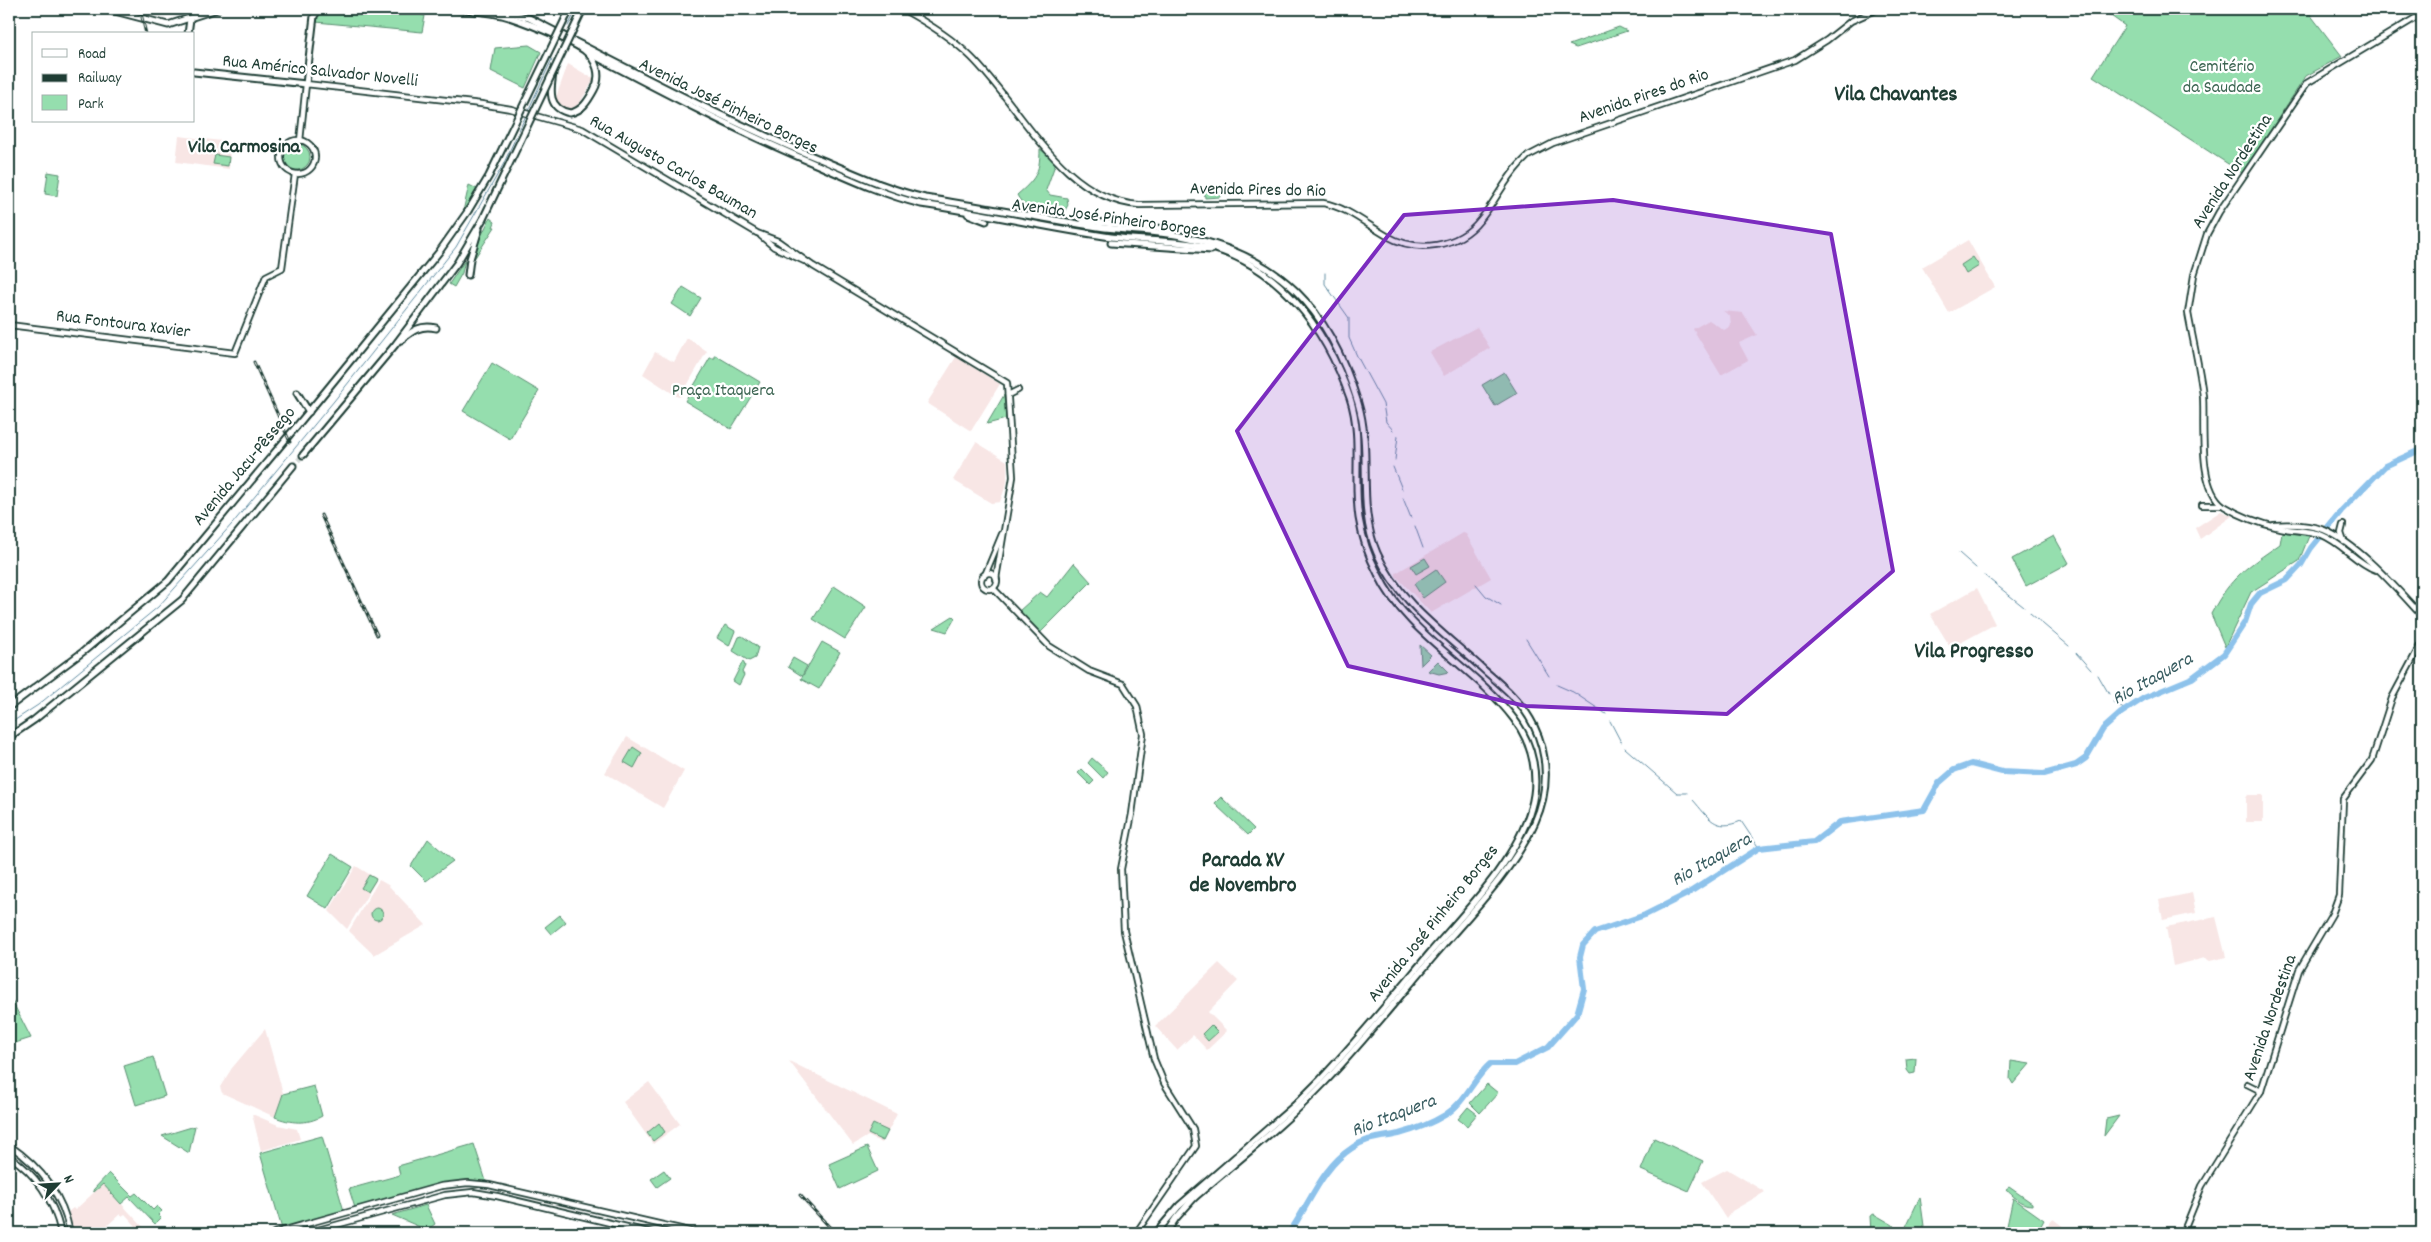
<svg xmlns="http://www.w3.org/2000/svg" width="2431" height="1242" viewBox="0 0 2431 1242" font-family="Dekko,sans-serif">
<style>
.built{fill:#f8e6e5}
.green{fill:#95deae;stroke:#5a8e71}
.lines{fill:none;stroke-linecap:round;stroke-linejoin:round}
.stream{stroke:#618da2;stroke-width:1}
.river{stroke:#8dc2eb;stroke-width:6}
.trunk-tunnel{stroke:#d2d8d6;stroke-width:5;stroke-dasharray:5 2.5;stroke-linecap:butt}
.secondary-casing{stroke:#1f3d34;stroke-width:8}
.primary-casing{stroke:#1f3d34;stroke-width:9}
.trunk-casing{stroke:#1f3d34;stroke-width:9}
.secondary{stroke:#fff;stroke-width:4.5}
.primary{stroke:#fff;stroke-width:5}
.trunk{stroke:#fff;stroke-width:5}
.rail-casing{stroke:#1f3d34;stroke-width:3}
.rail{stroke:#fff;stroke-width:1;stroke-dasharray:4;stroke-linecap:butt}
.trunk-bridge-casing{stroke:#1f3d34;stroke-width:9;stroke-linecap:butt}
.trunk-bridge{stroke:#fff;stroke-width:5}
.marked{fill:#7b2cbf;fill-opacity:0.2;stroke:#7b2cbf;stroke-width:4;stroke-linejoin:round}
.labels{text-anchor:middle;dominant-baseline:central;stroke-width:4.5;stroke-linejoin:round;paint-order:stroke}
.park-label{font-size:18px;fill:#3c6552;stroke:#fff}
.street-label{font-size:18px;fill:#1f3d34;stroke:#fff}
.water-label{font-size:19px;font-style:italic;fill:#3a5e62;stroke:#fff}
.quarter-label{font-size:20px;font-weight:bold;fill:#1f3d34;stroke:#fff}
.district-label{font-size:22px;font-weight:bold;fill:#1f3d34;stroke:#fff}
</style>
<rect width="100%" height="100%" fill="#fff"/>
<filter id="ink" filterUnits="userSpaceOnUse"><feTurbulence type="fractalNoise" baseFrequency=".02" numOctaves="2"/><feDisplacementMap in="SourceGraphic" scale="10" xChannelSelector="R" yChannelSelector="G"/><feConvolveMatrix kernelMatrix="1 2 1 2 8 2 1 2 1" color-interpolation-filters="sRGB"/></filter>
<g filter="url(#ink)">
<g class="built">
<path d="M568 64 594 79 579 104 568 111 558 106 555 100Z"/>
<path d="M179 136 230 142 229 169 176 162Z"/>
<path d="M1968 240 1995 287 1949 313 1922 267Z"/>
<path d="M1723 311 1743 313 1757 335 1739 343 1748 360 1721 375 1693 329 1709 320 1724 330 1731 326 1730 316Z"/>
<path d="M1477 327 1490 348 1444 376 1430 352Z"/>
<path d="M687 338 707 351 681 396 678 397 643 374 655 352 674 362Z"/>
<path d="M956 357 1000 384 971 431 927 403Z"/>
<path d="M976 442 1007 461V482L1000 502 991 503 953 480Z"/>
<path d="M2221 511 2232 516 2200 539 2195 528Z"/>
<path d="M1463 533 1466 534 1491 578 1431 613 1396 576V573Z"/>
<path d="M1977 588 1995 624 1951 648 1930 614Z"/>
<path d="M627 737 684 771 663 808 605 773Z"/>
<path d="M2248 795H2263V822H2246V798Z"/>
<path d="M356 866 377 879 347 929 329 911Z"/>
<path d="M379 880 388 885 426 925 374 955 349 931Z"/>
<path d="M2192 893 2196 913 2163 920 2159 900Z"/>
<path d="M2216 917 2226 957 2210 961 2205 958 2173 966 2166 927Z"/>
<path d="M1219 963 1238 981 1208 1012 1227 1031 1207 1050 1193 1035 1177 1050 1155 1026Z"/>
<path d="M265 1029 283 1093 275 1117 222 1093 220 1087 232 1068Z"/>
<path d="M789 1061 897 1114 882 1143 868 1136 853 1145Z"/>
<path d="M649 1082 680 1124 653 1144 623 1102Z"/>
<path d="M252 1114 278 1125 297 1129 300 1139 261 1151Z"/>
<path d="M1727 1169 1765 1192 1732 1211 1726 1219 1702 1182Z"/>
<path d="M103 1184 144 1228 138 1233 134 1229 136 1226 125 1214 122 1216 120 1214 99 1233H74L68 1212 73 1208 75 1210Z"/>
<path d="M2053 1219 2069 1231 2072 1233H2042Z"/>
</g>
<g class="green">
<path d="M321 9C354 9 393 3 425 16L422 32 316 22V15Z"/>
<path d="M2101 9H2306L2342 56 2306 76 2242 173 2093 76 2125 26Z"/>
<path d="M1619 27 1627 31 1576 48 1569 45Z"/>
<path d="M529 45 541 52 525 88 491 71 495 48Z"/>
<circle cx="297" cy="157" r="13"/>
<path d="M1040 149 1056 162 1046 190 1050 195 1067 198 1068 205 1064 212C1046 212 1026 213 1017 195 1035 179 1040 174 1040 149Z"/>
<path d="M215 155 229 157 228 166 213 164Z"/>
<path d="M48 172 60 174 57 196 45 194Z"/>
<path d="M469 185 477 189 464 210V207Z"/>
<path d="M1204 188H1220V197L1205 198Z"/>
<path d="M490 218 495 222 493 227H495L472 262 475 249Z"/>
<path d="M1973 257 1979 266 1966 274 1961 265Z"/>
<path d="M465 260 462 273 454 287 449 284Z"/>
<path d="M683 287 701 298 690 316 672 304Z"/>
<path d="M715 355 760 382 731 429 685 401 710 358H715Z"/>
<path d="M492 363 539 391 510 439 463 411Z"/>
<path d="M1504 372 1517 393 1495 406 1482 385Z"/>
<path d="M1004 395 1006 419 987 424Z"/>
<path d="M2282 532 2309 536 2299 561 2251 592 2225 647 2211 614C2231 576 2246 568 2280 544Z"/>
<path d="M2054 536 2069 563 2026 586 2012 559Z"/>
<path d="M1425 558 1430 566 1416 574 1411 566Z"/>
<path d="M1074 563 1091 582 1040 633H1037L1019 611 1040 592 1047 597Z"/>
<path d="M1436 569 1445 582 1423 598 1414 584Z"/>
<path d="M834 586 866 607 845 639 813 619Z"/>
<path d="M953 616 955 618 947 632 934 628Z"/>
<path d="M725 625 735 631 729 646 717 638Z"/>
<path d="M742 636 758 647 755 658 749 661 733 651 739 637Z"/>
<path d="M822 642 840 652 819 689 801 679Z"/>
<path d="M1420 645 1431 655 1421 665Z"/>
<path d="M793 658 807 666 802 676 788 667Z"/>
<path d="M743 661 745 666 742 672 744 675 739 685 733 681Z"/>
<path d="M1438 661 1449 672 1439 674 1428 671Z"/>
<path d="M633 747 642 753 634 768 624 762Z"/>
<path d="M1092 758 1108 772 1103 778 1088 763Z"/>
<path d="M1082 769 1094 781 1090 785 1078 773Z"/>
<path d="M1221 797 1254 829 1248 835 1217 806 1215 803Z"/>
<path d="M428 839 453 861 426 881 411 866Z"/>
<path d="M332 854 353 867 328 909 307 896Z"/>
<path d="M369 875 376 879 368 892 361 888Z"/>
<circle cx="377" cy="914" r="6"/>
<path d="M560 915 566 922 551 934 545 927Z"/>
<path d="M9 995 31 1038 9 1045Z"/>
<path d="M1211 1025 1218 1032 1208 1041 1202 1034Z"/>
<path d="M153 1057 165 1096 136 1105 124 1066Z"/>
<path d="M1916 1058 1915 1073 1910 1074 1907 1070 1906 1059Z"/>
<path d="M2011 1061 2030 1064 2013 1084 2010 1079Z"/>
<path d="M1487 1084 1498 1093 1480 1113 1470 1103Z"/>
<path d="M314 1086 322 1116C307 1125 290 1123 275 1117L283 1094Z"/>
<path d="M1468 1107 1477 1114 1467 1126 1458 1119Z"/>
<path d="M2119 1116 2104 1136 2106 1119Z"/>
<path d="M659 1123 665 1132 653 1141 647 1133Z"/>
<path d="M873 1124 888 1131 883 1141 868 1134Z"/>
<path d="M195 1126 189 1153 162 1136Z"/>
<path d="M322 1136 344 1211 282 1229 260 1153Z"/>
<path d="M1654 1138 1703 1161 1689 1191 1641 1170Z"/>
<path d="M474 1144 486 1181 452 1182 355 1208 349 1189 400 1175 398 1166Z"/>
<path d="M867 1147 878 1171 840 1189 829 1164Z"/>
<path d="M664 1170 670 1178 657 1187 651 1179Z"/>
<path d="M109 1173 132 1196 136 1193 153 1210 157 1206 162 1211 158 1215 161 1218 155 1224 129 1197 121 1204 103 1184 94 1192 93 1190Z"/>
<path d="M2009 1187 2032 1203V1205C2022 1205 2011 1195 2006 1189Z"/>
<path d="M1920 1197 1925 1233H1903Z"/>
<path d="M2013 1198 2044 1220 2037 1233H2018L2007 1226Z"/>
<path d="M426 1205 435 1224 427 1230 392 1215Z"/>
<path d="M1874 1214 1893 1225 1896 1233H1871L1870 1216Z"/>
</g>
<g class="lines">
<g class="stream">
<path d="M568 26 577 9"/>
<path d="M1325 273V284L1349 318V338L1357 356 1383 404 1386 422 1393 430"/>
<path d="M1395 460 1398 436"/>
<path d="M1393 467 1402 489"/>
<path d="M1403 498 1411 518"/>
<path d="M1415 526 1423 548"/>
<path d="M1959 553 1976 568"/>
<path d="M1985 576 2024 607"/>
<path d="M1476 584 1486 596 1501 605"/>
<path d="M2030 613 2069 646"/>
<path d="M1526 639 1549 676"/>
<path d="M2076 653 2091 670"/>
<path d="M2098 675 2109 694"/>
<path d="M1557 685 1573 692 1606 714"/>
<path d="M2113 702 2125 710"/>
<path d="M1610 721 1621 742"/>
<path d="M9 724 38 705 158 607 232 524 334 401 456 247 503 165 552 59"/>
<path d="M1625 748 1677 793H1687"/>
<path d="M1693 800C1709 818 1715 832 1741 821L1759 848"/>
</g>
<path class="river" d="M1289 1233C1310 1204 1321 1168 1352 1148 1367 1137 1382 1138 1399 1134 1414 1130 1432 1123 1445 1115 1465 1103 1473 1079 1490 1064H1515L1548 1047 1577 1014 1584 989 1580 957 1583 945 1595 932 1645 915 1687 894 1759 848 1814 842 1840 822 1924 810 1939 783 1954 770 1971 764 2002 772 2044 774 2076 765 2086 758 2103 729 2121 713 2144 698 2192 678 2224 654 2245 622 2251 604 2260 593 2287 580 2301 565 2311 548 2341 511 2385 466 2422 449"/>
<path class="trunk-tunnel" d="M293 466 303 455"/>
<g class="secondary-casing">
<g id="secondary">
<path d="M902 9C926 22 952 38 971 57 1021 106 1061 199 1139 205L1323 203C1347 207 1367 225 1387 236 1417 253 1458 248 1480 220 1495 202 1504 181 1520 164L1528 156 1553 143 1795 60 1827 40 1851 21 1878 9"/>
<circle cx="298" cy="157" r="17"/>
<path d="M300 141 306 84 481 104 511 109 582 129 757 233 778 241 813 266 1007 383 1013 477 996 579"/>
<path d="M761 236 774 247 804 261"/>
<path d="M9 325 235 353 266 276 282 268 295 174"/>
<path d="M1008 395 1018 390"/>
<path d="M2202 505H2221"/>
<path d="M2274 525C2291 524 2308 524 2324 530 2360 545 2396 588 2422 616"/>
<path d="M2343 525 2341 533 2344 542"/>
<path d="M2376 570C2356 563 2342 543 2322 535 2308 530 2294 531 2280 528 2262 524 2240 516 2224 506 2197 488 2205 424 2203 396 2200 369 2193 341 2188 313L2194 275 2207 234 2219 212 2307 83 2422 14"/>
<circle cx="989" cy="581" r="8"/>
<path d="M985 575 1002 534"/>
<path d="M993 588 1049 646 1089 671 1123 684 1137 706 1143 734 1132 814 1121 869 1124 931 1154 1059 1164 1083 1193 1129 1196 1146 1136 1233"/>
<path d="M2247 1084 2261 1091"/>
<path d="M9 1145C41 1167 63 1195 70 1233"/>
<path d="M9 1156C36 1174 54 1201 61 1233"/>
<path d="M274 1233 441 1186 468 1183 489 1185 698 1233"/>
<path d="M307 1233 445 1195 473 1192 497 1196 652 1233"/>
<path d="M2183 1233 2202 1186 2261 1091 2299 970 2332 914 2339 895 2343 799 2372 760 2392 698 2422 642"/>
</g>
</g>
<g class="primary-casing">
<g id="primary">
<path d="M107 9 168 25 217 9"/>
<path d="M497 9 529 18C625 67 721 119 822 160 856 174 890 190 925 198 983 207 1040 218 1098 227 1126 231 1154 231 1181 236 1280 255 1329 308 1358 403 1373 453 1356 505 1377 553 1399 603 1445 634 1484 670 1504 687 1523 703 1534 726 1549 757 1549 791 1535 822 1515 867 1472 912 1440 949 1402 993 1365 1040 1325 1082 1285 1124 1238 1160 1194 1198L1176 1218 1166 1233"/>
<path d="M188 34 190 19"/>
<path d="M587 52C663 92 739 132 818 165 852 180 885 195 921 204 985 213 1048 228 1111 237 1142 241 1174 240 1204 246 1279 263 1326 329 1350 398 1363 437 1353 478 1359 518 1362 537 1369 557 1378 574 1407 635 1475 667 1514 719 1533 744 1540 778 1531 808 1517 860 1463 914 1429 954 1393 997 1358 1040 1320 1080L1294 1106 1179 1206 1156 1233"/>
<path d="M194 72 306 84 314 16 319 9"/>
<path d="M968 214 986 221"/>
<path d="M1083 221 1166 229 1173 234"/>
<path d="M1111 243 1211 250"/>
</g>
</g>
<g class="trunk-casing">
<g id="trunk">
<path d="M448 9C466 10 484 11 502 15 521 20 568 39 584 50 597 60 602 76 594 90 588 101 582 111 570 113 548 109 550 91 553 74"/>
<path d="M468 275 470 259 479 229"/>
<path d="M401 340C412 331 421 324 436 328"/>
<path d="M297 393 309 412"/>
<path d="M303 455 395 345 457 263 483 219"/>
<path d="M9 707 84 651 168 581 320 398 439 252 468 211"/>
<path d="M9 737 34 720 182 600 293 466"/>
</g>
</g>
<use href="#secondary" class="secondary"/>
<use href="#primary" class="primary"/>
<use href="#trunk" class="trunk"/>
<g class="rail-casing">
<g id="rail">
<path d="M140 9 146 34"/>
<path d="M254 362 290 442"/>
<path d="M321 515 377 635"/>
<path d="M800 1195 835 1233"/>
</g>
</g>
<use href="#rail" class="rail"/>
<g class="trunk-bridge-casing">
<g id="trunk-bridge">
<path d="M468 211 489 176 570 9"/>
<path d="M483 219 583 9"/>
</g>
</g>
<use href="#trunk-bridge" class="trunk-bridge"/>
</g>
</g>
<path class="marked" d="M1613 200 1831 234 1893 571 1727 714 1526 706 1348 666 1237 431 1404 215Z"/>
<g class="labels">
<g class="park-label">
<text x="2222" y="67">Cemitério<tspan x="2222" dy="21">da Saudade</tspan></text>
<text x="723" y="391">Praça Itaquera</text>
</g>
<g class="street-label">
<text transform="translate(320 72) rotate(6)">Rua Américo Salvador Novelli</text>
<text transform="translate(1644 97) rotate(-19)">Avenida Pires do Rio</text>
<text transform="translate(728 107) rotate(26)">Avenida José Pinheiro Borges</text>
<text transform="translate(673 168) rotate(30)">Rua Augusto Carlos Bauman</text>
<text transform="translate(2233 172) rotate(-57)">Avenida Nordestina</text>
<text transform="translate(1258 191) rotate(1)">Avenida Pires do Rio</text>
<text transform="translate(1109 219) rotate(8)">Avenida José Pinheiro Borges</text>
<text transform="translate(123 325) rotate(7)">Rua Fontoura Xavier</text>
<text transform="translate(245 467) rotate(-50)">Avenida Jacu-Pêssego</text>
<text transform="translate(1434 924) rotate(-51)">Avenida José Pinheiro Borges</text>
<text transform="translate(2271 1018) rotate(-71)">Avenida Nordestina</text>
</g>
<g class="water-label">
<text transform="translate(2153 680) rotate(-29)">Rio Itaquera</text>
<text transform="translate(1712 861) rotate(-30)">Rio Itaquera</text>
<text transform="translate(1394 1117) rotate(-21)">Rio Itaquera</text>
</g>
<g class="quarter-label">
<text x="244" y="148">Vila Carmosina</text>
</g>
<g class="district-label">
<text x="1896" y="95">Vila Chavantes</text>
<text x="1974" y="652">Vila Progresso</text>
<text x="1243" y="861">Parada XV<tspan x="1243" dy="25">de Novembro</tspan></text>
</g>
</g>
<rect width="2431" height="1242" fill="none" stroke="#fff" stroke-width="30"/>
<rect x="15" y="15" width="2401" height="1212" fill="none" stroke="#1f3d34" stroke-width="2" filter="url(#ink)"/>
<rect x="32" y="32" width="162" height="90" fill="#ffffff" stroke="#a5b1ae"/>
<rect x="42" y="49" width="25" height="8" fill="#ffffff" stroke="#a5b1ae"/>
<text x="78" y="58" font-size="15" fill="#1f3d34">Road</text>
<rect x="42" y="74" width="25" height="8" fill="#1f3d34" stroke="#a5b1ae"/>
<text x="78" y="82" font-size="15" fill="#1f3d34">Railway</text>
<rect x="42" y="95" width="25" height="15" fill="#95deae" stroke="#a5b1ae"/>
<text x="78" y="108" font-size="15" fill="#1f3d34">Park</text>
<g transform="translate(58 1184) rotate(65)" stroke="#ffffff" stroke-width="4" paint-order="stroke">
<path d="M0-4L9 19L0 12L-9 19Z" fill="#1f3d34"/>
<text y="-8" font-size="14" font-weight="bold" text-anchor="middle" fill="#1f3d34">N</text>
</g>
</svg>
